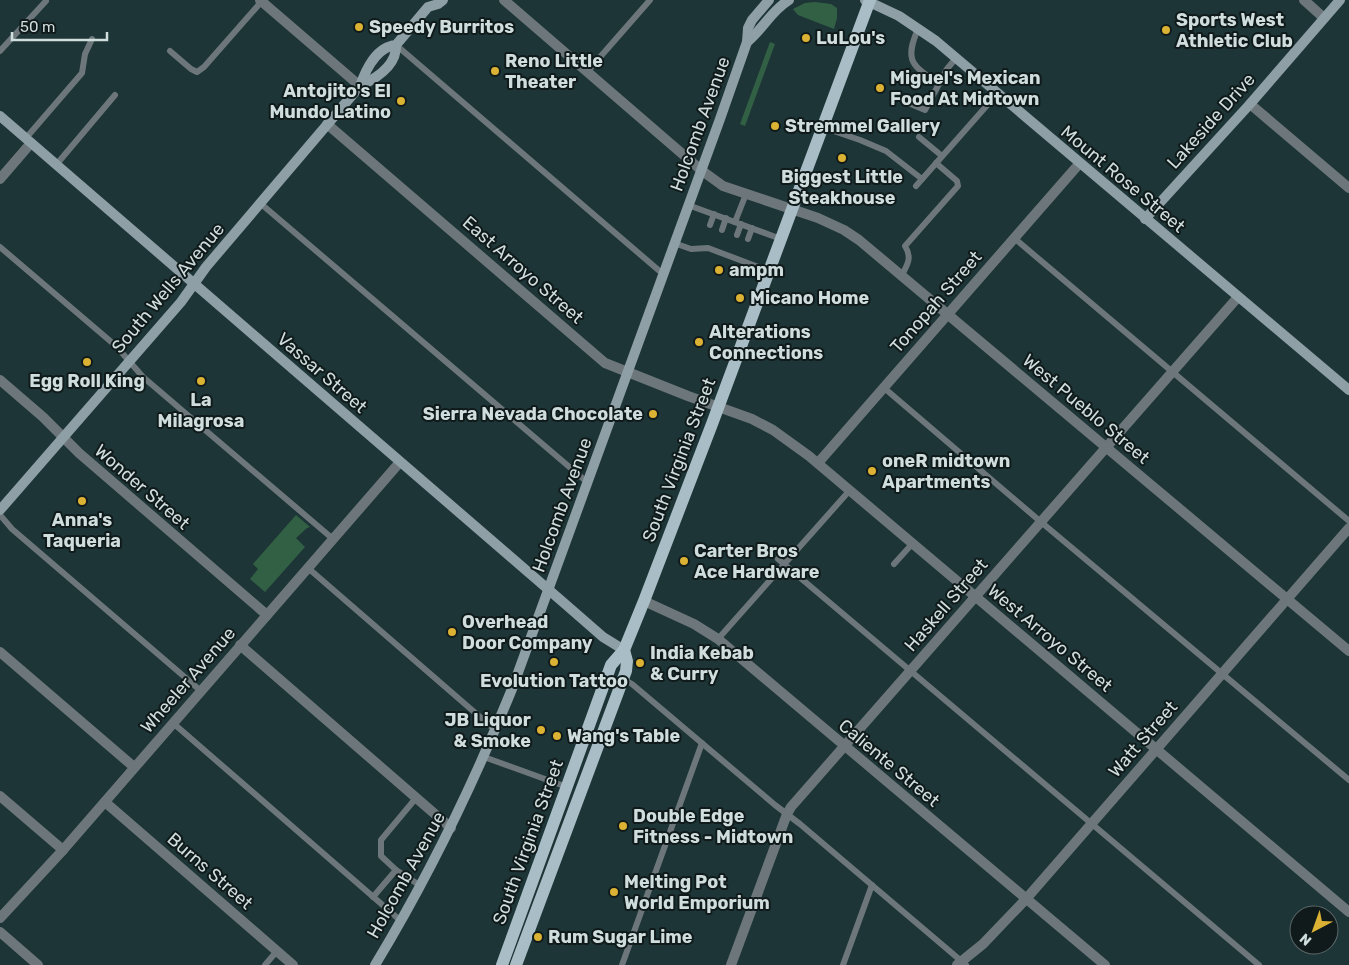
<svg xmlns="http://www.w3.org/2000/svg" width="1349" height="965" viewBox="0 0 1349 965" font-family="Rubik,sans-serif">
<style>
.green{fill:#326044}
.lines{fill:none;stroke-linecap:round;stroke-linejoin:round}
.lane{stroke:#6d777b;stroke-width:6}
.street{stroke:#6d777b;stroke-width:10}
.secondary{stroke:#8e9fa5;stroke-width:10}
.primary{stroke:#a8bdc5;stroke-width:12}
.poi-dot{fill:#dbb233;stroke:#101a1b;stroke-width:2}
.labels{text-anchor:middle;dominant-baseline:central;stroke-width:4;stroke-linejoin:round;paint-order:stroke}
.poi-label{font-size:18px;font-weight:bold;fill:#cfdddd;stroke:#101a1b;text-anchor:start}
.street-label{font-size:18px;fill:#cfdddd;stroke:#101a1b}
</style>
<rect width="100%" height="100%" fill="#1d3536"/>
<g class="green">
<path d="M815 2 831 4 837 8V18L834 29 798 15 793 9 805 3Z"/>
<path d="M770 42 775 44 745 126 740 124Z"/>
<path d="M296 515 310 527 307 528 296 538 305 547 265 592 250 579 258 569 253 564Z"/>
</g>
<g class="lines">
<g class="lane">
<path d="M918 29C904 61 912 66 939 83"/>
<path d="M396 45 663 274"/>
<path d="M0 51 46 1"/>
<path d="M170 51 191 69 197 72 204 67 262 1"/>
<path d="M587 72 650 0"/>
<path d="M906 102 925 110 947 69 956 58"/>
<path d="M822 127 860 140 886 151 922 179"/>
<path d="M919 137 942 156"/>
<path d="M26 138 82 73 85 54 92 39"/>
<path d="M56 165 115 95"/>
<path d="M916 186 997 94"/>
<path d="M260 203 587 482"/>
<path d="M688 205 781 239"/>
<path d="M735 222 746 194"/>
<path d="M710 225 714 214"/>
<path d="M722 230 726 218"/>
<path d="M737 235 741 224"/>
<path d="M1014 238 1349 521"/>
<path d="M748 239 752 228"/>
<path d="M674 243 691 249 708 248 769 271"/>
<path d="M0 247 116 346 143 377 333 539"/>
<path d="M902 275C908 264 912 257 905 246L958 186 957 181 936 163"/>
<path d="M883 387 1041 522 1349 780"/>
<path d="M0 515 12 529 201 691"/>
<path d="M778 559 1259 965"/>
<path d="M894 564 913 543"/>
<path d="M308 568 495 730"/>
<path d="M718 639 850 490"/>
<path d="M623 679 632 684 775 805 800 824 966 965"/>
<path d="M173 723 401 921"/>
<path d="M484 757 567 787"/>
<path d="M396 870 381 856V840L416 798"/>
<path d="M373 897 396 870 421 886"/>
<path d="M265 965 277 951"/>
<path d="M622 965 702 743"/>
<path d="M843 965 872 885"/>
</g>
<g class="street">
<path d="M260 0 360 86"/>
<path d="M504 0 701 170 723 186 818 218 844 230 859 240 1349 651"/>
<path d="M1304 0 1324 18"/>
<path d="M1250 104 1349 188"/>
<path d="M327 124 605 363 688 396 752 419 773 430 809 456 1349 912"/>
<path d="M0 179 31 143"/>
<path d="M0 380 43 417 79 453 267 615"/>
<path d="M818 463 1079 164"/>
<path d="M644 601 694 624 718 639 1105 965"/>
<path d="M240 645 451 828"/>
<path d="M0 652 134 767"/>
<path d="M0 796 63 850"/>
<path d="M105 802 293 965"/>
<path d="M0 918 63 850 400 462"/>
<path d="M0 932 38 965"/>
<path d="M731 965 787 814 791 807 1238 297"/>
<path d="M957 965 983 944 1026 899 1349 528"/>
</g>
<g class="secondary">
<path d="M865 0 899 16 936 41 1349 390"/>
<path d="M747 42C763 29 771 11 789 0"/>
<path d="M360 86C377 78 397 65 396 45"/>
<path d="M0 116 564 603 603 637 624 650"/>
<path d="M1145 219 1250 104 1340 0"/>
<path d="M0 510 181 302 206 267 360 86C366 69 376 47 396 45L428 7 438 4 443 0"/>
<path d="M375 965C429 876 473 785 512 689L720 119 747 42 748 28 752 20 769 0"/>
</g>
<g class="primary">
<path d="M502 965 611 665 624 650 644 601 712 424 870 0"/>
<path d="M516 965 626 671 627 661 624 650"/>
</g>
</g>
<g class="poi-dot">
<circle cx="359" cy="27" r="5"/>
<circle cx="1166" cy="30" r="5"/>
<circle cx="806" cy="38" r="5"/>
<circle cx="495" cy="71" r="5"/>
<circle cx="880" cy="88" r="5"/>
<circle cx="401" cy="101" r="5"/>
<circle cx="775" cy="126" r="5"/>
<circle cx="842" cy="158" r="5"/>
<circle cx="719" cy="270" r="5"/>
<circle cx="740" cy="298" r="5"/>
<circle cx="699" cy="342" r="5"/>
<circle cx="87" cy="362" r="5"/>
<circle cx="201" cy="381" r="5"/>
<circle cx="653" cy="414" r="5"/>
<circle cx="872" cy="471" r="5"/>
<circle cx="82" cy="501" r="5"/>
<circle cx="684" cy="561" r="5"/>
<circle cx="452" cy="632" r="5"/>
<circle cx="554" cy="662" r="5"/>
<circle cx="640" cy="663" r="5"/>
<circle cx="541" cy="730" r="5"/>
<circle cx="557" cy="736" r="5"/>
<circle cx="623" cy="826" r="5"/>
<circle cx="614" cy="892" r="5"/>
<circle cx="538" cy="937" r="5"/>
</g>
<g class="labels">
<g class="poi-label">
<text x="1176" y="20">Sports West<tspan x="1176" dy="21">Athletic Club</tspan></text>
<text x="369" y="27">Speedy Burritos</text>
<text x="816" y="38">LuLou's</text>
<text x="505" y="61">Reno Little<tspan x="505" dy="21">Theater</tspan></text>
<text x="890" y="78">Miguel's Mexican<tspan x="890" dy="21">Food At Midtown</tspan></text>
<text x="391" y="91" text-anchor="end">Antojito's El<tspan x="391" dy="21">Mundo Latino</tspan></text>
<text x="785" y="126">Stremmel Gallery</text>
<text x="842" y="177" text-anchor="middle">Biggest Little<tspan x="842" dy="21">Steakhouse</tspan></text>
<text x="729" y="270">ampm</text>
<text x="750" y="298">Micano Home</text>
<text x="709" y="332">Alterations<tspan x="709" dy="21">Connections</tspan></text>
<text x="87" y="381" text-anchor="middle">Egg Roll King</text>
<text x="201" y="400" text-anchor="middle">La<tspan x="201" dy="21">Milagrosa</tspan></text>
<text x="643" y="414" text-anchor="end">Sierra Nevada Chocolate</text>
<text x="882" y="461">oneR midtown<tspan x="882" dy="21">Apartments</tspan></text>
<text x="82" y="520" text-anchor="middle">Anna's<tspan x="82" dy="21">Taqueria</tspan></text>
<text x="694" y="551">Carter Bros<tspan x="694" dy="21">Ace Hardware</tspan></text>
<text x="462" y="622">Overhead<tspan x="462" dy="21">Door Company</tspan></text>
<text x="650" y="653">India Kebab<tspan x="650" dy="21">&amp; Curry</tspan></text>
<text x="554" y="681" text-anchor="middle">Evolution Tattoo</text>
<text x="531" y="720" text-anchor="end">JB Liquor<tspan x="531" dy="21">&amp; Smoke</tspan></text>
<text x="567" y="736">Wang's Table</text>
<text x="633" y="816">Double Edge<tspan x="633" dy="21">Fitness - Midtown</tspan></text>
<text x="624" y="882">Melting Pot<tspan x="624" dy="21">World Emporium</tspan></text>
<text x="548" y="937">Rum Sugar Lime</text>
</g>
<g class="street-label">
<text transform="translate(1211 121) rotate(-48)">Lakeside Drive</text>
<text transform="translate(700 124) rotate(-70)">Holcomb Avenue</text>
<text transform="translate(1123 179) rotate(40)">Mount Rose Street</text>
<text transform="translate(523 270) rotate(41)">East Arroyo Street</text>
<text transform="translate(168 288) rotate(-50)">South Wells Avenue</text>
<text transform="translate(936 302) rotate(-49)">Tonopah Street</text>
<text transform="translate(322 373) rotate(41)">Vassar Street</text>
<text transform="translate(1086 409) rotate(40)">West Pueblo Street</text>
<text transform="translate(679 460) rotate(-69)">South Virginia Street</text>
<text transform="translate(142 487) rotate(41)">Wonder Street</text>
<text transform="translate(562 505) rotate(-70)">Holcomb Avenue</text>
<text transform="translate(946 605) rotate(-49)">Haskell Street</text>
<text transform="translate(1050 638) rotate(40)">West Arroyo Street</text>
<text transform="translate(188 680) rotate(-49)">Wheeler Avenue</text>
<text transform="translate(1143 739) rotate(-49)">Watt Street</text>
<text transform="translate(889 763) rotate(40)">Caliente Street</text>
<text transform="translate(528 842) rotate(-70)">South Virginia Street</text>
<text transform="translate(210 871) rotate(41)">Burns Street</text>
<text transform="translate(406 875) rotate(-61)">Holcomb Avenue</text>
</g>
</g>
<g transform="translate(1314 930) rotate(221)"><circle r="24" fill="#101a1b" stroke="#5c6869"/>
<path d="M0-4L9 19L0 12L-9 19Z" fill="#dbb233"/>
<text y="-8" font-size="14" font-weight="bold" text-anchor="middle" fill="#cfdddd">N</text>
</g>
<path d="M12 32v8h95v-8" fill="none" stroke="#cfdddd" stroke-width="2.5"/>
<text x="20" y="32" font-size="15" fill="#cfdddd" stroke="#101a1b" stroke-width="4" paint-order="stroke">50 m</text>
</svg>
